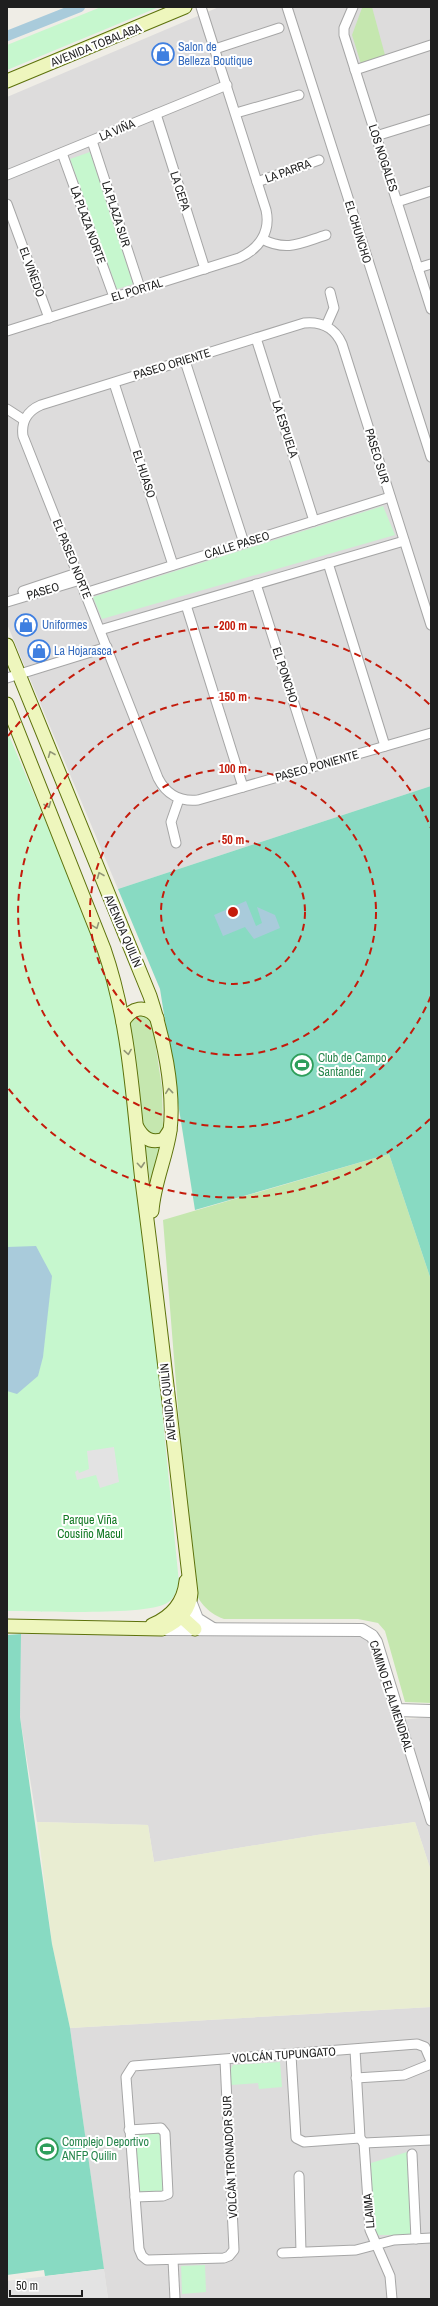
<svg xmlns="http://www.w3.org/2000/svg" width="438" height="2306" viewBox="0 0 438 2306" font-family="'Archivo Narrow',sans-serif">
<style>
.residential{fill:#dddcdc}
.farmland{fill:#e9edd2}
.grass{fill:#c5e7af}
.park{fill:#c6f7ce}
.pitch{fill:#88dac2}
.parking{fill:#e3e3e3}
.water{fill:#a9cbdb}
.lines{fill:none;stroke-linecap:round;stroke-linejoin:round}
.canal{stroke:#a9cbdb;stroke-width:10}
.minor-casing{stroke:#a6a6a6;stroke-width:11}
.tertiary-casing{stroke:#a6a6a6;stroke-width:14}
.secondary-casing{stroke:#5d720b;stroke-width:15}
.minor{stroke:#fff;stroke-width:9}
.tertiary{stroke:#fff;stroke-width:12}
.secondary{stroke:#eef6bd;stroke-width:13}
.oneway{stroke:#919576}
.ring{fill:none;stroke:#c41b0b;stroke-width:2;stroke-dasharray:7 5}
.labels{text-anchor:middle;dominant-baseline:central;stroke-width:4;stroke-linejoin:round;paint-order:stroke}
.street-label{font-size:12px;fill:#1f1f1f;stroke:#fff}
.shop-label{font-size:12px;fill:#366cbe;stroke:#fff;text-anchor:start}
.leisure-label{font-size:12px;fill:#27864d;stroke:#fff;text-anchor:start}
.park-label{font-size:12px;fill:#127923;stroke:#fff}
.centre{fill:#c41b0b;stroke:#fff;stroke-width:2}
.ring-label{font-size:12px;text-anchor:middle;font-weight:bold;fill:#c41b0b;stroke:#fff;stroke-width:4;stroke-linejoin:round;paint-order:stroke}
</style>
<rect width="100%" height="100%" fill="#efede6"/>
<g class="residential">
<path d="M219 7H431V786L118 889 7 624V97Z"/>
<path d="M21 1634 364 1635 372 1642 399 1720 431 1717V1871L415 1822 317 1835 154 1862 148 1825 37 1822 20 1717Z"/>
<path d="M431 2007V2299H108L70 2028Z"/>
</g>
<path class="farmland" d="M37 1822 148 1825 154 1862 317 1835 415 1822 431 1871V2007L70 2028 52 1944Z"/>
<g class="grass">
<path d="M372 7 385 55 361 64 352 35 362 8Z"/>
<path d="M143 1015 149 1019 153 1028 162 1088 163 1129 155 1136 141 1128 129 1024 130 1020Z"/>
<path d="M145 1144H161L150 1182Z"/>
<path d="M389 1154 431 1280V1703L405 1702 385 1631 378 1623 358 1619H224C206 1612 198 1601 192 1584L163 1220Z"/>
</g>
<g class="park">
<path d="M101 7H159L7 70V45Z"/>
<path d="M90 152 133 284 117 289 70 159Z"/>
<path d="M383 506 395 535 102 619 93 597Z"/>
<path d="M7 731 76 893 106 969 121 1047 145 1238 179 1583C177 1590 174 1599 167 1603 147 1616 37 1611 7 1611Z"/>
<path d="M280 2062 282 2087 259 2089 258 2083 231 2085V2069L233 2065Z"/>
<path d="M161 2131 166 2192 140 2194 135 2132Z"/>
<path d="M407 2152 413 2235H373L371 2163Z"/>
<path d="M205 2265 206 2292 182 2294 181 2266Z"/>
</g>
<g class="pitch">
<path d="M431 786V1280L389 1154 195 1210 160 989 118 889Z"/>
<path d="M21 1634 20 1717 52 1944 70 2028 104 2269 45 2276 44 2270 7 2275V1635Z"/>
</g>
<g class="parking">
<path d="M114 1447 119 1482 100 1488 96 1475 77 1480 75 1472 78 1470 79 1473 89 1469 87 1451Z"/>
<path d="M104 2269 108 2299H7V2281Z"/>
</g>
<g class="water">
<path d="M246 901 256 926 262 923 257 907 275 915 280 928 254 939 245 927 223 936 214 915Z"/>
<path d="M36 1246 52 1276 43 1357 38 1376 17 1394 7 1391V1247Z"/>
</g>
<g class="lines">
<path class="canal" d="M7 36 80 7"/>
<g class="minor-casing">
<g id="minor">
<path d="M287 7 431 457"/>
<path d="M353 7 344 28V35L431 309"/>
<path d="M215 49 279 28"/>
<path d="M355 70 431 45"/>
<path d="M236 113 299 95"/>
<path d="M156 114 205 269"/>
<path d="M376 136 431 119"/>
<path d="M92 141 140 288"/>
<path d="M62 153 114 297"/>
<path d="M7 175 227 85"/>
<path d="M257 182 319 160"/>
<path d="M397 202 431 191"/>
<path d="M7 204 49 318"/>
<path d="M262 239C287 252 301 243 326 235"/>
<path d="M418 268 431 264"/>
<path d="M326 326 334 308 330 292"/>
<path d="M7 331 239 258C259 249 271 232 266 210L201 7"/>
<path d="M256 338 314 521"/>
<path d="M185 361 244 543"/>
<path d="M114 383 173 565"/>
<path d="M7 409 24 420"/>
<path d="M328 563 385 746"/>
<path d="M256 584 314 766"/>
<path d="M23 591 77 573"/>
<path d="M85 593 390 497"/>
<path d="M7 602 80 580"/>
<path d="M186 605 243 787"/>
<path d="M431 625 342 344C335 328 321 321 304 323L41 405C27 411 21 422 23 436L158 778C166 794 180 802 198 800L431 733"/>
<path d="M100 630 404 541"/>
<path d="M7 678 107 647"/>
<path d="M176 843 171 822 179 799"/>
<path d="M397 1710 431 1821"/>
<path d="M355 2050 360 2138 363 2142"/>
<path d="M291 2055 296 2138 304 2142 360 2138"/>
<path d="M225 2060 234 2250 229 2256 224 2258 147 2260 142 2256 139 2249 126 2077 133 2066 417 2044 425 2047 431 2061"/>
<path d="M356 2078 404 2075 431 2064"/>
<path d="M129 2130 161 2128 165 2133 168 2194 163 2196 135 2197"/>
<path d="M364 2143 370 2230 390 2276 392 2299"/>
<path d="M364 2143 431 2140"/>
<path d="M412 2154 416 2239"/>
<path d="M299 2176 301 2252"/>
<path d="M282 2253 356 2250 394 2240 431 2238"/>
<path d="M173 2260 175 2299"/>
</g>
</g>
<g class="tertiary-casing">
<g id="tertiary">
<path d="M190 1601 197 1619 213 1629"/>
<path d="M162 1629 362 1630 372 1636 376 1642 397 1710 431 1711"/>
</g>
</g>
<g class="secondary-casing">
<g id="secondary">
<path d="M7 81 185 7"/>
<path d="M7 645 150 996C163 1036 175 1089 170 1131 166 1158 154 1183 152 1211"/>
<path d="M7 704 104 949C130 1024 133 1103 142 1181 160 1318 175 1456 191 1593 190 1611 178 1622 162 1629L7 1626"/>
<path d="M123 1022C131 1007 146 1004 157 1018"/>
<path d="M137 1127C143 1138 151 1144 164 1139L170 1130"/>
<path d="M179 1609 185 1620 195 1629"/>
<path d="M152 1625C171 1617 184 1602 186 1581"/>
</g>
</g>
<use href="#minor" class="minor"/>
<use href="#tertiary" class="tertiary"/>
<use href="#secondary" class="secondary"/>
</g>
<defs><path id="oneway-chevron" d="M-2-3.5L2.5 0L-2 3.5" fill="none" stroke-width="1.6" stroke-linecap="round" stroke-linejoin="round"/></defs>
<g class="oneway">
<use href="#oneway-chevron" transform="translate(51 754) rotate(-112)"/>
<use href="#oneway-chevron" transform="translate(48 805) rotate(68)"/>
<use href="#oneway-chevron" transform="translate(100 875) rotate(-112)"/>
<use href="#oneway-chevron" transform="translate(96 926) rotate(69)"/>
<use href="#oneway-chevron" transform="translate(128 1052) rotate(81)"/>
<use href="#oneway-chevron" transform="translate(169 1091) rotate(-96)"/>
<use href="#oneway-chevron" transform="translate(141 1165) rotate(85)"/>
</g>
<g class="ring">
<circle cx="233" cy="912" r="72"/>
<circle cx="233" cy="912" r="143"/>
<path d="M431 996A215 215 0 1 1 431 828"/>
<path d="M430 1119A286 286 0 0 1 8 1088M8 736A286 286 0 0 1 430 705"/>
</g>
<defs>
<g id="shop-ring" transform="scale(1.15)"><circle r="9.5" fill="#fff" stroke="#3f7fe0" stroke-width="1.5"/><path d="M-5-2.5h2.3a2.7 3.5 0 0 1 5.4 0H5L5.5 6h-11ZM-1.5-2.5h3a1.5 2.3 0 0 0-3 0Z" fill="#3f7fe0"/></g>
<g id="stadium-ring" transform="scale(1.15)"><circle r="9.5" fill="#fff" stroke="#2e9e5b" stroke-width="1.5"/><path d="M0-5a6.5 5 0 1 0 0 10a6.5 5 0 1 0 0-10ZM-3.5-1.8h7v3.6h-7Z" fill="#2e9e5b"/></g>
</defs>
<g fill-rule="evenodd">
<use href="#shop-ring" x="163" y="54"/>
<use href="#shop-ring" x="26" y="625"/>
<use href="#shop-ring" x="39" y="651"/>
<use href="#stadium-ring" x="302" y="1065"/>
<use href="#stadium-ring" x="47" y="2149"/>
</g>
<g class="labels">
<g class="street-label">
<text transform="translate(96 45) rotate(-22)">AVENIDA TOBALABA</text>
<text transform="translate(117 130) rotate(-23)">LA VIÑA</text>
<text transform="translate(383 158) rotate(72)">LOS NOGALES</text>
<text transform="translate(288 171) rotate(-20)">LA PARRA</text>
<text transform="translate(180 191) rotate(72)">LA CEPA</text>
<text transform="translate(116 214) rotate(72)">LA PLAZA SUR</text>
<text transform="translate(88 225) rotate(70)">LA PLAZA NORTE</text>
<text transform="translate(358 232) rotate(73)">EL CHUNCHO</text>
<text transform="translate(32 272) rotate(70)">EL VIÑEDO</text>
<text transform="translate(137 290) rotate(-17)">EL PORTAL</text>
<text transform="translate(172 364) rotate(-17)">PASEO ORIENTE</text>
<text transform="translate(285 429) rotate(72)">LA ESPUELA</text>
<text transform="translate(377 456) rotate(73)">PASEO SUR</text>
<text transform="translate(144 474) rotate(72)">EL HUASO</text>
<text transform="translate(237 545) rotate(-17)">CALLE PASEO</text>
<text transform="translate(72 559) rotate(68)">EL PASEO NORTE</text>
<text transform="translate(43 591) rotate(-17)">PASEO</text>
<text transform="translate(285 675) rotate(72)">EL PONCHO</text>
<text transform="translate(317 766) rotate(-16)">PASEO PONIENTE</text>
<text transform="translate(123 931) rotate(67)">AVENIDA QUILÍN</text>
<text transform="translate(168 1402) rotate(-96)">AVENIDA QUILÍN</text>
<text transform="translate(391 1696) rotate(72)">CAMINO EL ALMENDRAL</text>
<text transform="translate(284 2055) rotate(-4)">VOLCÁN TUPUNGATO</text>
<text transform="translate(230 2157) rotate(-93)">VOLCÁN TRONADOR SUR</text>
<text transform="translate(369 2211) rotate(-95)">LLAIMA</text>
</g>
<g class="shop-label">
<text x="178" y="47">Salon de<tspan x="178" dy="14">Belleza Boutique</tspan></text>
<text x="42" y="625">Uniformes</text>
<text x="54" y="651">La Hojarasca</text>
</g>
<g class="leisure-label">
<text x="318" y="1058">Club de Campo<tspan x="318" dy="14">Santander</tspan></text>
<text x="62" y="2142">Complejo Deportivo<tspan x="62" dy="14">ANFP Quilin</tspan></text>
</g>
<g class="park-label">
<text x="90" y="1520">Parque Viña<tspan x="90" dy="14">Cousiño Macul</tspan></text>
</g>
</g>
<circle cx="233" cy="912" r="6" class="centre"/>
<g class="ring-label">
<text x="233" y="630">200 m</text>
<text x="233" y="701">150 m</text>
<text x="233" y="773">100 m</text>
<text x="233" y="844">50 m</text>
</g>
<rect width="438" height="2306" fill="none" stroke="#1f1f1f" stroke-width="16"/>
<path d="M10 2290v6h72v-6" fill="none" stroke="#1f1f1f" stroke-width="2"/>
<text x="16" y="2290" font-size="12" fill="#1f1f1f" stroke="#ffffff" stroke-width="3" paint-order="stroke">50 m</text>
</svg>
